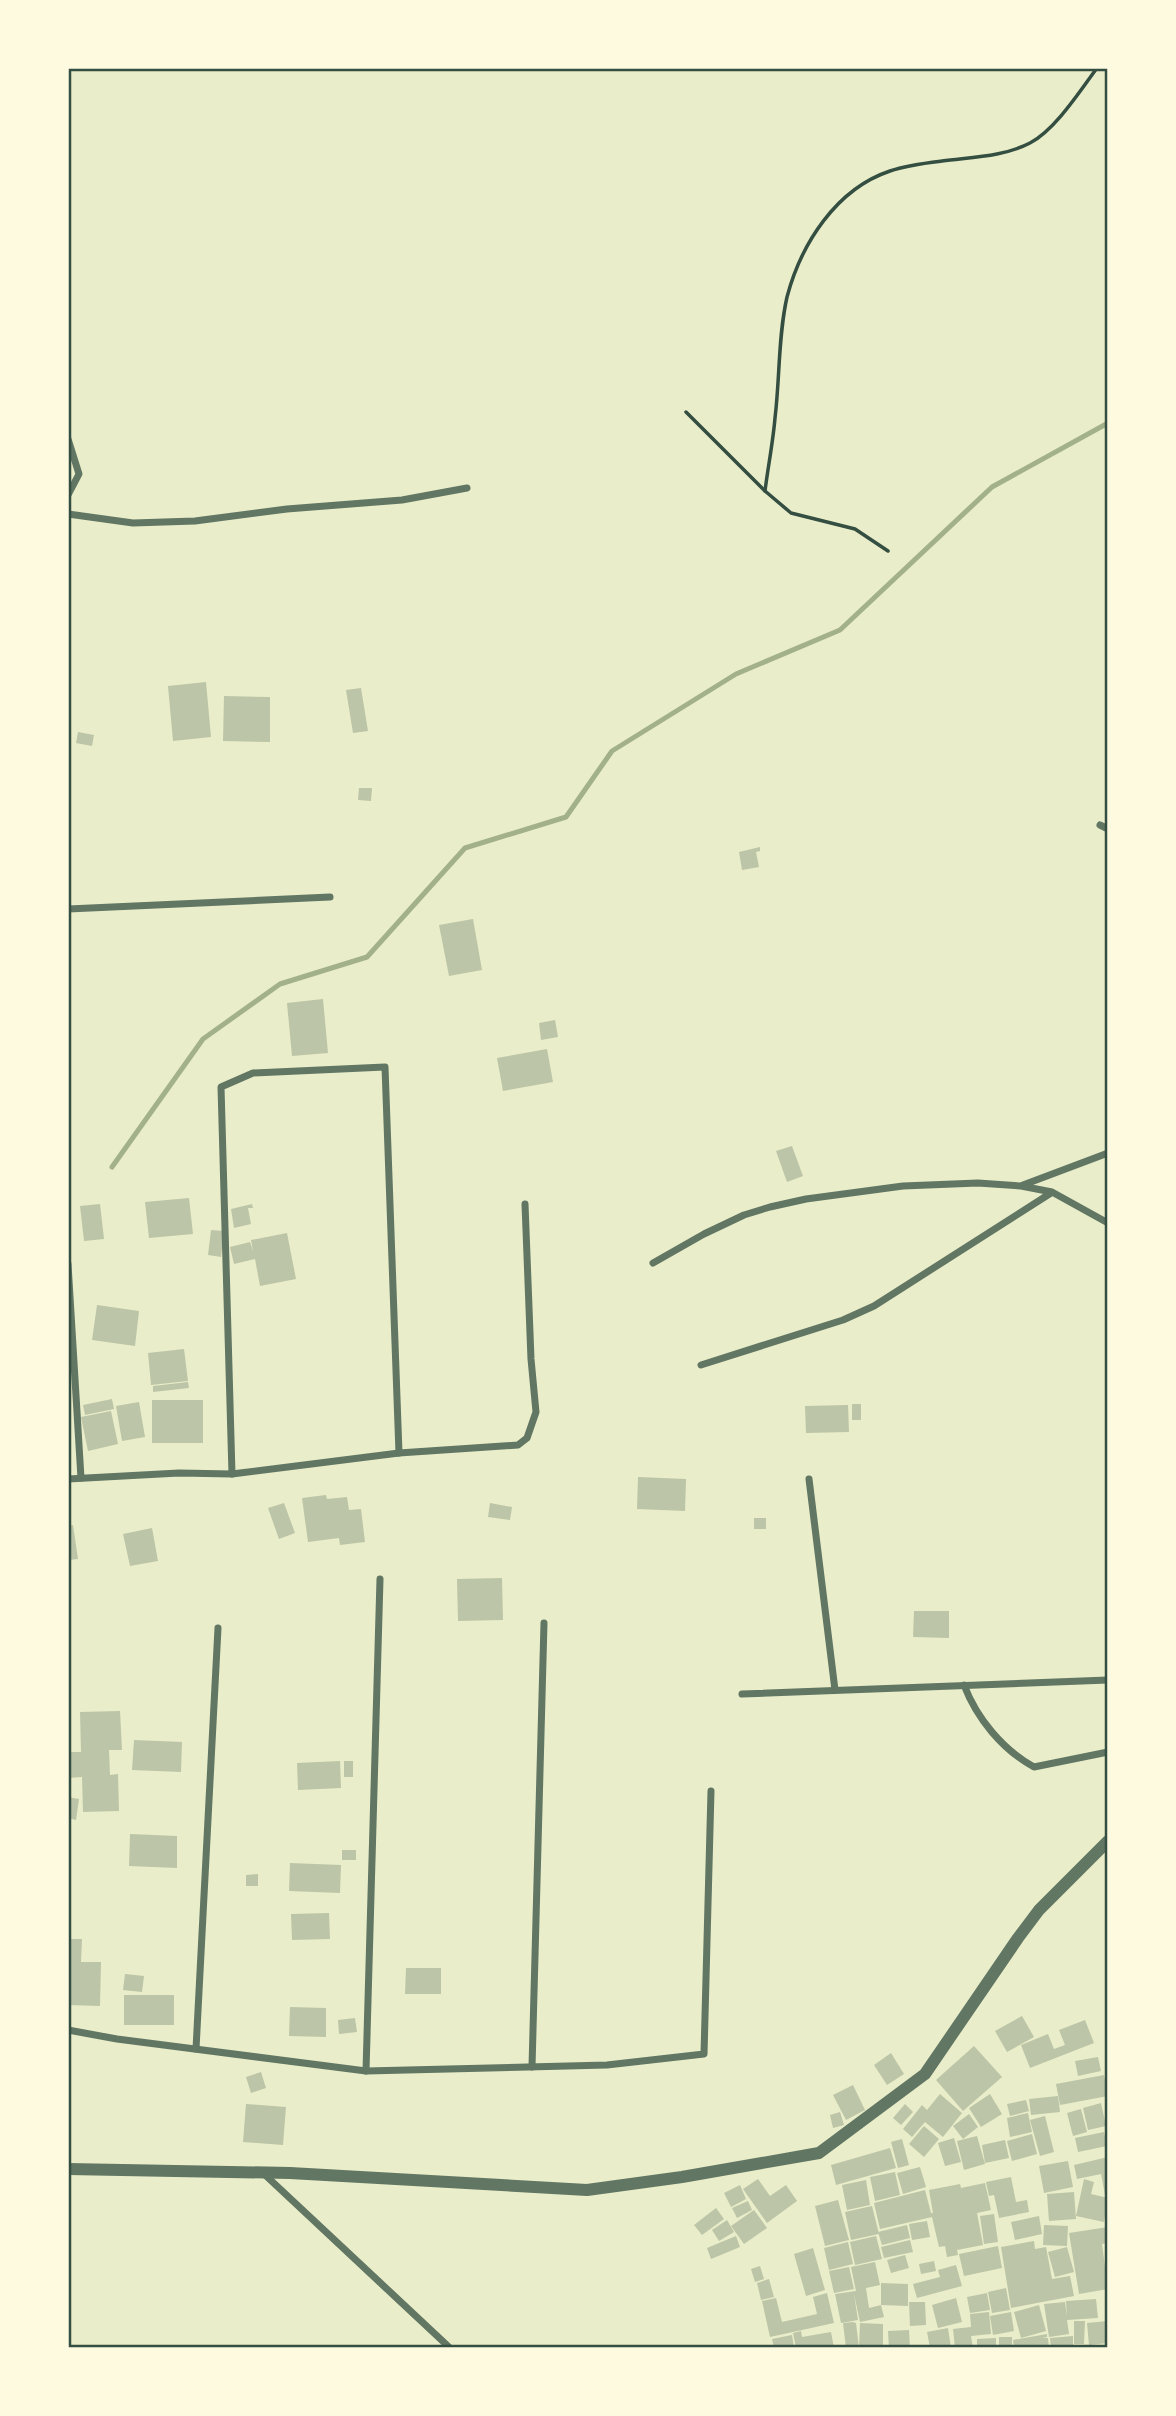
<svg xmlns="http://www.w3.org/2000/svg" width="1176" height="2416" viewBox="0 0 1176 2416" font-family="Barlow,sans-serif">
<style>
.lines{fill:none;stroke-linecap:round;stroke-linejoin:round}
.stream{stroke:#a3b18a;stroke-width:5}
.building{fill:#bcc5a7}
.path{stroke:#344e41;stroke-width:3.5}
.minor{stroke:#617663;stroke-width:7}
.tertiary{stroke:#617663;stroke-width:12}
.neatline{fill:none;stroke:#344e41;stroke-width:2.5}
</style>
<rect width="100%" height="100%" fill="#e9edc9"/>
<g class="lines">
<path class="stream" d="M112 1167 203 1039 280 984 367 957 465 848 566 817 612 751 736 674 840 630 992 487 1108 423"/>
</g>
<g class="building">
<path d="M206 682 211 737 173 741 168 686Z"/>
<path d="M361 688 368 731 353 733 346 690Z"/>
<path d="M224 696 270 697V742L223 741Z"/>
<path d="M78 732 94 735 92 746 76 743Z"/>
<path d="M359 788H372L371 801 358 800Z"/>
<path d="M760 847V851L756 852 759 867 742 870 739 852Z"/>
<path d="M473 919 482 970 449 976 439 925Z"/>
<path d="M323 999 328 1053 292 1056 287 1003Z"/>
<path d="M555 1020 558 1037 541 1040 539 1023Z"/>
<path d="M547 1049 553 1082 503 1091 497 1058Z"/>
<path d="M792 1146 803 1176 787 1182 776 1151Z"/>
<path d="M189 1198 193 1234 149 1238 145 1202Z"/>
<path d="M100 1204 104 1239 84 1241 80 1206Z"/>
<path d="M252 1204 253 1208H248L251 1224 234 1228 231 1209Z"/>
<path d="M211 1230 224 1231 221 1257 208 1255Z"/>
<path d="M287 1233 296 1279 260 1286 255 1259 234 1264 230 1247 250 1242 253 1251 251 1240Z"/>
<path d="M97 1305 139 1311 135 1346 92 1340Z"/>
<path d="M184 1349 188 1381 151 1385 148 1353Z"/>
<path d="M188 1382 189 1388 153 1392V1386Z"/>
<path d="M112 1399 114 1409 85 1415 83 1405Z"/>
<rect x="152" y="1400" width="51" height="43"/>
<path d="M139 1402 145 1437 122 1441 116 1406Z"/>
<rect x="852" y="1404" width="9" height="16"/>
<path d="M848 1405 849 1432 806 1433 805 1406Z"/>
<path d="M111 1411 118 1444 88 1451 81 1417Z"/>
<path d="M638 1477 686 1479 685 1511 637 1509Z"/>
<path d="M326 1495 327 1499 347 1497 349 1510 361 1509 365 1542 340 1545 339 1538 308 1542 302 1498Z"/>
<path d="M284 1503 295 1533 279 1539 268 1508Z"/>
<path d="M490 1503 512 1507 510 1520 488 1517Z"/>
<rect x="754" y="1518" width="12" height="11"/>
<path d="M73 1525 78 1559 68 1560V1526Z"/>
<path d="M152 1528 158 1561 130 1566 123 1534Z"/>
<path d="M502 1578 503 1620 458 1621 457 1579Z"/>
<path d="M914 1611H949V1638L913 1637Z"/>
<path d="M120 1711 122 1750H109L110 1775 118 1774 119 1811 83 1812 82 1777 68 1778V1752H81L80 1712Z"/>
<path d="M134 1740 182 1742 181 1772 132 1770Z"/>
<path d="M340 1761 341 1788 298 1790 297 1763Z"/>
<rect x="344" y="1761" width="9" height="16"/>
<path d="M68 1797 79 1799 76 1820 68 1818Z"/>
<path d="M130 1834 177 1836V1868L129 1866Z"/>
<rect x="342" y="1850" width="14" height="10"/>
<path d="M290 1863 341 1865 340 1893 289 1891Z"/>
<path d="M258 1874V1886H246V1875Z"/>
<path d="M329 1913 330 1939 292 1940 291 1914Z"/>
<path d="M68 1939H82L81 1962H101L100 2006 68 2005Z"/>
<path d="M406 1968H441V1994H405Z"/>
<path d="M125 1974 144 1976 142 1992 123 1990Z"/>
<rect x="124" y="1995" width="50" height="30"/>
<path d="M290 2007 326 2008V2037L289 2036Z"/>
<path d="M1022 2016 1034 2037 1007 2052 995 2031Z"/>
<path d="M355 2018 357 2032 339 2034 338 2020Z"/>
<path d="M1085 2020 1094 2043 1030 2068 1021 2045 1048 2034 1054 2049 1065 2045 1059 2030Z"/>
<path d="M974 2046 1002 2077 963 2111 936 2080Z"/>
<path d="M891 2053 904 2074 887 2085 874 2065Z"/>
<path d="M1098 2057 1101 2071 1078 2076 1075 2061Z"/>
<path d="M261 2072 266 2088 251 2093 246 2077Z"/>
<path d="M1104 2075 1108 2096 1060 2105 1056 2084Z"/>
<path d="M853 2085 865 2110 846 2120 833 2095Z"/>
<path d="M940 2094 962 2113 943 2137 925 2122 912 2137 903 2129 922 2105 927 2110Z"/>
<path d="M990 2094 1002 2114 981 2127 969 2108Z"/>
<path d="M1058 2096 1060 2112 1031 2115 1029 2099Z"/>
<path d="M1026 2100 1029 2111 1010 2116 1007 2104Z"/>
<path d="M1101 2103 1106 2126 1088 2130 1083 2108Z"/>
<path d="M246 2104 286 2107 283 2145 243 2142Z"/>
<path d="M905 2104 913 2112 901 2125 893 2118Z"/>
<path d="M1081 2109 1087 2132 1073 2136 1067 2113Z"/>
<path d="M840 2112 844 2125 833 2128 830 2115Z"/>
<path d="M1028 2113 1032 2132 1010 2137 1007 2118Z"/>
<path d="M969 2114 978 2127 963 2139 953 2126Z"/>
<path d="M1045 2116 1054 2152 1040 2156 1030 2120Z"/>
<path d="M924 2126 939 2139 924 2157 909 2144Z"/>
<path d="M1104 2132 1107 2146 1078 2152 1075 2138Z"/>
<path d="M1032 2134 1037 2154 1012 2161 1007 2141Z"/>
<path d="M977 2136 985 2164 964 2170 957 2141Z"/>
<path d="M954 2138 961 2162 945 2166 938 2143Z"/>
<path d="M902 2139 909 2165 898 2168 891 2142Z"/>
<path d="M1005 2140 1009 2158 985 2163 982 2145Z"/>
<path d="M890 2148 896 2168 836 2185 831 2165Z"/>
<path d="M1108 2157V2194L1105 2195 1101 2174 1077 2179 1074 2165Z"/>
<path d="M1068 2161 1073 2187 1044 2193 1039 2166Z"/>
<path d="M920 2167 926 2187 903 2194 897 2173Z"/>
<path d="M895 2172 900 2195 875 2201 870 2177Z"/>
<path d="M1011 2177 1016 2202 1027 2200 1029 2212 999 2218 994 2195 989 2196 986 2182Z"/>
<path d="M758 2179 770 2196 786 2185 797 2201 767 2223 743 2189Z"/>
<path d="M1084 2179 1094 2182 1091 2194 1108 2198 1104 2222 1076 2216Z"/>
<path d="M866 2180 870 2205 847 2210 842 2185Z"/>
<path d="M985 2183 991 2210 977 2213 983 2245 957 2250 958 2255 947 2257 945 2246 939 2247 932 2217 880 2229 874 2203 925 2190 931 2213H933L929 2190 960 2184 961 2188Z"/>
<path d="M740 2185 746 2199 731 2207 724 2193Z"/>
<path d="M1074 2192 1076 2219 1049 2221 1047 2194Z"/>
<path d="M838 2200 849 2240 825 2246 815 2206Z"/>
<path d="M748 2201 752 2210 737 2218 732 2208Z"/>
<path d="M872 2206 879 2234 851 2240 845 2212Z"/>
<path d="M716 2208 724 2219 702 2235 694 2225Z"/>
<path d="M754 2210 767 2228 744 2244 731 2226Z"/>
<path d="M994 2214 998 2242 984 2244 980 2216Z"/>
<path d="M1039 2216 1042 2234 1015 2240 1011 2222Z"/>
<path d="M727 2220 734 2232 719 2241 712 2230Z"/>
<path d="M927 2221 930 2237 912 2240 909 2224Z"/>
<path d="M907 2225 910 2238 882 2245 878 2232Z"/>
<path d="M1044 2225 1068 2226 1067 2246 1043 2245Z"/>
<path d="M1108 2227V2243L1102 2244 1108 2289 1079 2294 1069 2233Z"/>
<path d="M736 2236 740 2247 711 2259 707 2248Z"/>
<path d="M876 2236 882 2259 855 2265 850 2242Z"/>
<path d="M910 2240 913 2252 884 2258 881 2247Z"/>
<path d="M1034 2241 1035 2249 1046 2247 1052 2279 1070 2276 1074 2296 1011 2308 1001 2247Z"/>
<path d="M848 2242 853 2264 829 2270 824 2248Z"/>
<path d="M998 2246 1002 2268 964 2276 959 2254Z"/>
<path d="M1067 2247 1074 2272 1055 2277 1048 2252Z"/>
<path d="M813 2248 825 2290 806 2296 794 2254Z"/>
<path d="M905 2255 909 2268 891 2273 887 2260Z"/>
<path d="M934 2261 936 2271 921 2274 919 2264Z"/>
<path d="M875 2262 880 2285 866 2288 869 2308 881 2305 884 2317 860 2322 854 2294 858 2320 841 2323 835 2294 856 2291 851 2267Z"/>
<path d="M956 2265 962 2286 917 2298 913 2284 940 2277 938 2270Z"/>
<path d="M760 2266 764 2279 755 2282 751 2269Z"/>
<path d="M849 2267 854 2289 834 2293 829 2271Z"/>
<path d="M769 2279 774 2297 761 2300 757 2283Z"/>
<path d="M881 2283 908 2284V2306L881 2305Z"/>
<path d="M1006 2288 1010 2310 992 2313 988 2292Z"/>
<path d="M827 2293 834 2323 770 2337 762 2301 776 2298 782 2322 817 2314 813 2297Z"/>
<path d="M987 2293 990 2310 970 2313 967 2297Z"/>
<path d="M956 2298 962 2322 938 2328 932 2305Z"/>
<path d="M1096 2299 1098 2318 1067 2320 1069 2334 1049 2337 1044 2304 1065 2302 1067 2317 1066 2301Z"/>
<path d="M909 2302H925L926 2325 910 2326Z"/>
<path d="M1039 2305 1046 2331 1021 2338 1014 2312Z"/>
<path d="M989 2312 991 2334 971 2336 973 2348H955L953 2329 971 2327 970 2314Z"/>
<path d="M1011 2312 1014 2331 993 2335 990 2316Z"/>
<path d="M1074 2321H1085L1084 2344H1074Z"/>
<path d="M1108 2321V2343L1089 2345 1087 2323Z"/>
<path d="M853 2322 856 2323 859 2348H846L843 2323Z"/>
<path d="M860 2323 883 2324V2348H859Z"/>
<path d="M948 2328 951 2348H930L927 2332Z"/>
<path d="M909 2330 910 2348H889L888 2331Z"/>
<path d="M801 2331 802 2337 831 2332 834 2348H796L793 2333Z"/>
<path d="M1047 2334V2337L1042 2338H1048L1049 2348H1014L1013 2340Z"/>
<path d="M792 2335 794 2348H774L772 2339Z"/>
<path d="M1073 2336V2348H1051L1050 2338Z"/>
<rect x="999" y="2337" width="13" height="11"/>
<path d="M996 2338V2348H977V2339Z"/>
</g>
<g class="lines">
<g class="path">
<path d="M686 412 765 491 791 513 855 529 888 551"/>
<path d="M765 491C768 467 773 442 775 418 780 377 778 337 787 297 801 244 836 189 890 171 907 165 925 163 942 161 972 157 1003 157 1030 143 1055 130 1080 91 1097 68"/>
</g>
<g class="minor">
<path d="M68 439 79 474 68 495"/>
<path d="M68 514 133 523 195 521 287 509 402 500 467 488"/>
<path d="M1100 825 1108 829"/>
<path d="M68 909 330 897"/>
<path d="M1023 1185 1108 1153"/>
<path d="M653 1263 704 1234 744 1215 770 1207 806 1199 903 1186 978 1183 1021 1186 1052 1192 1108 1223"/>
<path d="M68 1264 81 1478"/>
<path d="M701 1365 843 1320 874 1306 1051 1193"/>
<path d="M232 1474 221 1087 253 1073 385 1067 399 1453"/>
<path d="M68 1479 179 1473 232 1474 399 1453 518 1445 527 1438 536 1412 531 1359 525 1204"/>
<path d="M809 1479 835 1690"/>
<path d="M964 1685C977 1719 1003 1750 1034 1767L1108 1752"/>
<path d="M742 1694 1108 1680"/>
<path d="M68 2030 117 2039 366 2071 607 2065 704 2054 711 1791"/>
<path d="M196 2049 218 1628"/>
<path d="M532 2067 544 1623"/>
<path d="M366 2071 380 1579"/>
<path d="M263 2173 450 2348"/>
</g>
<path class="tertiary" d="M68 2169 290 2173 587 2190 682 2177 819 2153 925 2074 1018 1938 1039 1910 1108 1841"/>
</g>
<rect width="1176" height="2416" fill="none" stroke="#fefae0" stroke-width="140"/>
<rect x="70" y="70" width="1036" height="2276" class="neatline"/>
</svg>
